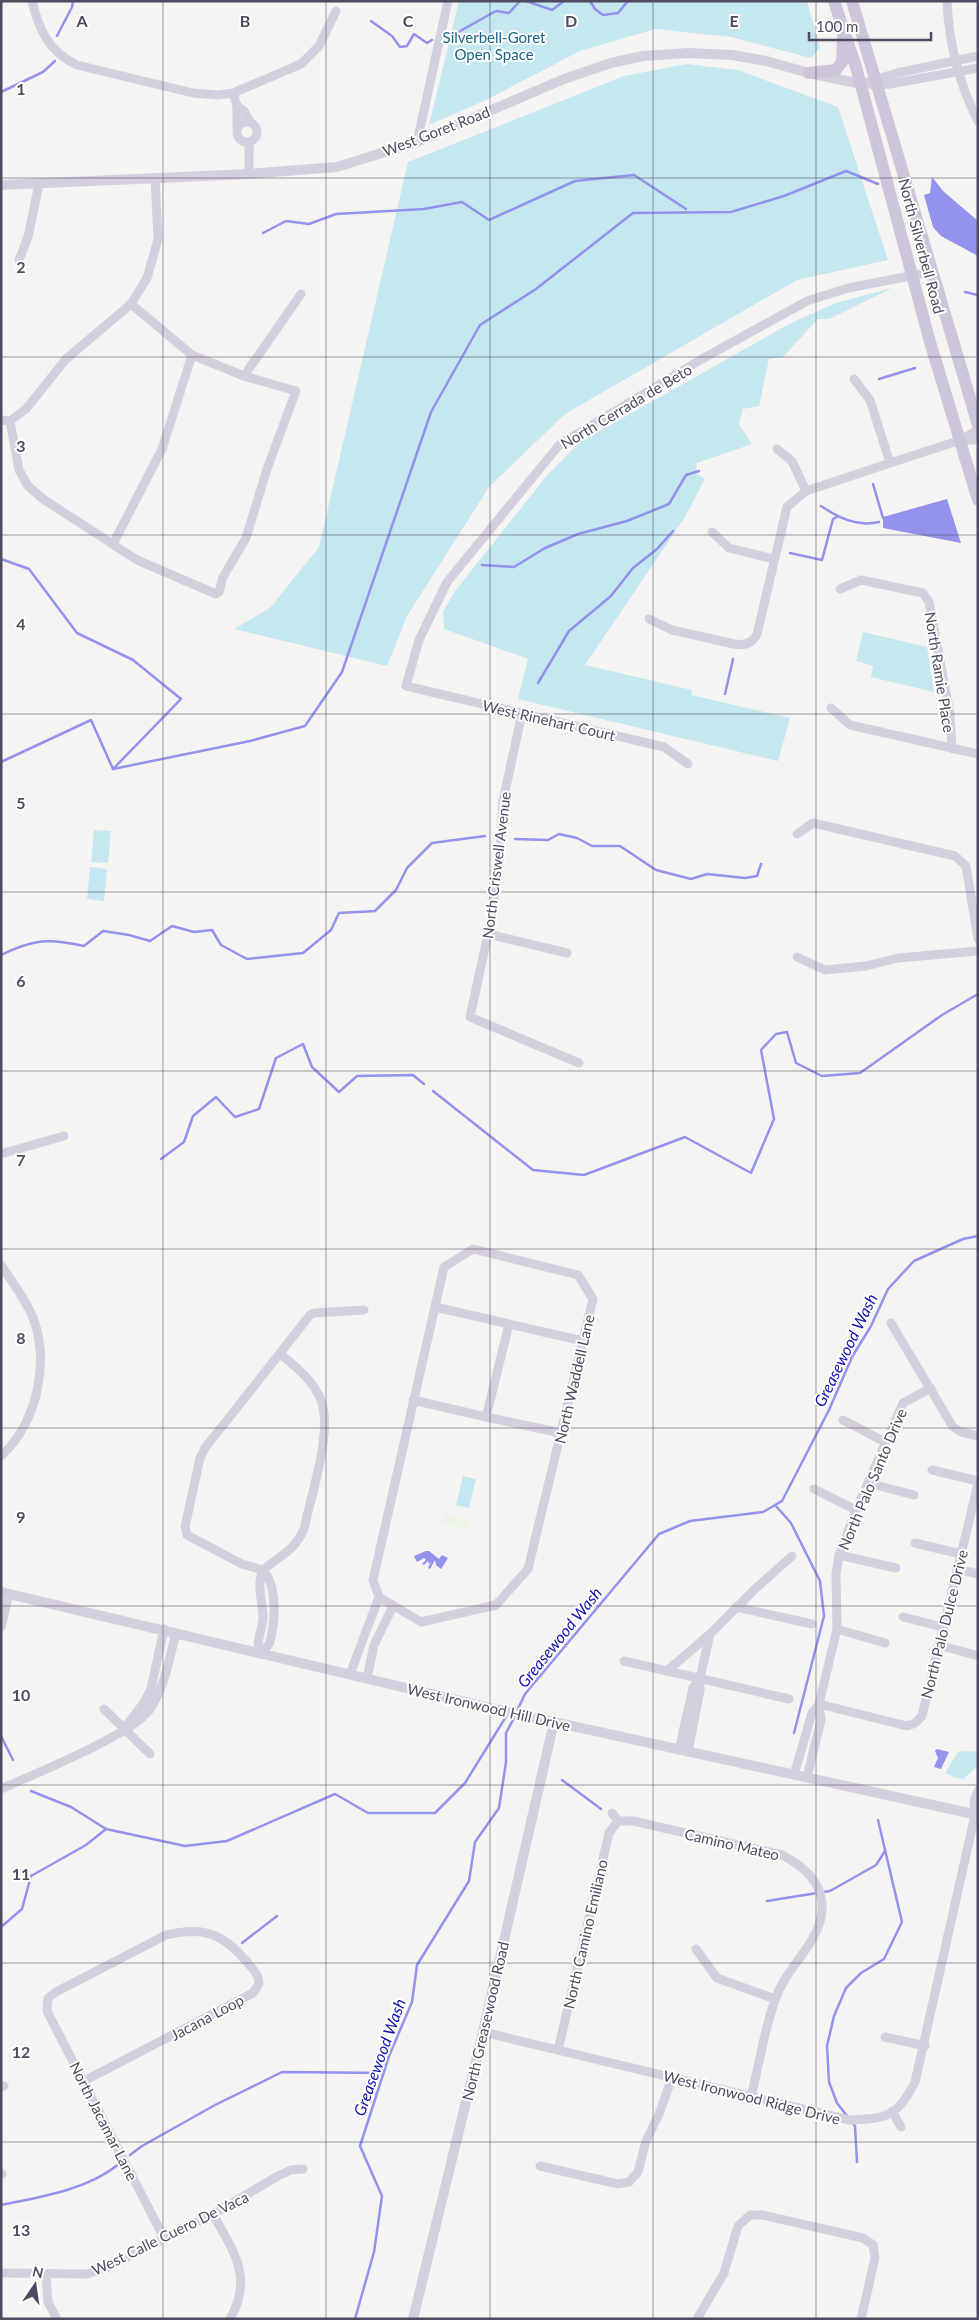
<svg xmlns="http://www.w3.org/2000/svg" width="979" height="2320" viewBox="0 0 979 2320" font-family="Lato,sans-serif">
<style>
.green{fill:#c4e7f0}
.sand{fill:#edf5e5}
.water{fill:#9392ec}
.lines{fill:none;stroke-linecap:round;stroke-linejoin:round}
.stream{stroke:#9392ec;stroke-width:2.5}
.minor{stroke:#d4cfdf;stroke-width:9}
.tertiary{stroke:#d4cfdf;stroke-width:10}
.secondary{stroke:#cdc6da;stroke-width:12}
.grid{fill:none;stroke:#504a60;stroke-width:1;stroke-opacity:0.55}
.labels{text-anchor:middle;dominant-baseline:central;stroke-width:4;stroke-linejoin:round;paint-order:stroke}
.park-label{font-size:15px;fill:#196383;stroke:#fff}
.street-label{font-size:15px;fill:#504a60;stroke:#fff}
.water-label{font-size:16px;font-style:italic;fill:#110faf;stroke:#fff}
.grid-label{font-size:16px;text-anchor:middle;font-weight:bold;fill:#504a60;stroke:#fff;stroke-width:4;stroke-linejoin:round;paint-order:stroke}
</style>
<rect width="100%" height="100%" fill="#f5f4f3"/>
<g class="green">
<path d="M459 1H807L820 48 811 58 731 37 655 29 580 51 488 99 429 125Z"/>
<path d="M687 64 738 70 838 107 888 260 797 280 565 414 489 487 407 616 387 666 234 629 270 608 319 547 408 162 624 76Z"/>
<path d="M892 288 829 319H818L783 357 769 359 759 406 743 409 739 424 752 444 697 463 696 473 705 479 685 517 585 665 692 690 691 695 790 718 778 761 518 699 528 659 444 629 443 612 455 591 549 473 580 442 791 323 836 303Z"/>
<path d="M863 632 927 647 934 692 871 677 873 666 856 661Z"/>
<path d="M94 830 111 831 108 863 91 862Z"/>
<path d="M90 867 107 869 104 901 87 899Z"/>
<path d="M463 1476 476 1479 469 1508 456 1505Z"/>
<path d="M965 1751 978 1752V1766L963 1779 956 1778 945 1773 958 1752Z"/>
</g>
<path class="sand" d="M444 1514 468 1521 465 1530 442 1523Z"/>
<g class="water">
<path d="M932 177 943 191 978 221V256L941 236 933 227 924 195 930 193Z"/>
<path d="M947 499 961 543 883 528V517Z"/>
<path d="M426 1551H429L439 1559 442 1555 448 1558 441 1569 436 1565 435 1560 430 1569 428 1568 431 1562 429 1564 428 1561 424 1565 422 1564 426 1560 424 1558 417 1562 414 1556Z"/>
<path d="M937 1749 949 1752 941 1769 934 1767 938 1758 935 1751Z"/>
</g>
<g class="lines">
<g class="stream">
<path d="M526 1 552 10 564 1"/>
<path d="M590 1 595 9 603 15 618 13 628 1"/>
<path d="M371 21 392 36 400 47 407 46 414 34 427 43 432 40"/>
<path d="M57 36 72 7 73 1"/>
<path d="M444 40 496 11 509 13 520 1"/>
<path d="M1 92 43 72 55 61"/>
<path d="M263 233 286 221 309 224 336 214 424 209 462 202 489 220 575 181 634 175 686 209"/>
<path d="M965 292 978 295"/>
<path d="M879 379 915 368"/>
<path d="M873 484 883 518"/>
<path d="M821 506C839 518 857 527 879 522"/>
<path d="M790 553 822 560 833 519 837 517"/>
<path d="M1 559 29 569 77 633 133 660 181 699 113 769 250 741 305 726 342 672 431 412 480 325 536 289 633 213 731 212 784 196 846 171 878 184"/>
<path d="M482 565 514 567 545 548 578 534 627 521 669 504 686 475 699 471"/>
<path d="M538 683 569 631 611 596 633 568 657 549 673 531"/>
<path d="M725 694 733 659"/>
<path d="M1 762 91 720 113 769"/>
<path d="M515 839 548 840 559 834 577 838 592 846H620L656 870 691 879 707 874 745 878 757 876 761 864"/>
<path d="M1 955C34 939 49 938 84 946L103 931 129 935 150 941 172 926 194 932 212 930 221 945 247 959 303 953 331 930 339 913 375 911 396 890 407 868 432 843 485 836"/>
<path d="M433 1091 533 1170 584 1175 685 1137 751 1173 774 1119 761 1050 776 1034 787 1032 796 1063 822 1076 860 1073 942 1015 978 994"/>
<path d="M161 1159 184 1142 193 1116 216 1097 235 1117 259 1109 276 1058 303 1044 312 1067 339 1092 357 1076 413 1075 424 1084"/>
<path d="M775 1505 791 1523 820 1581 824 1616 794 1733"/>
<path d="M517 1711 525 1694 659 1534 690 1521 763 1512 782 1501 829 1410 852 1357 871 1326 888 1289 914 1261 963 1239 978 1236"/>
<path d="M1 1736 13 1760"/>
<path d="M562 1780 601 1809"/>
<path d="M31 1791 71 1807 106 1829"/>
<path d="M823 1892 830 1891 876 1865 885 1851"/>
<path d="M767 1901 817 1893"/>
<path d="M1 1927 22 1909 31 1876 86 1845 106 1829 185 1846 227 1841 335 1794 368 1813H435L465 1783 507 1715"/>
<path d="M242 1943 277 1916"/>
<path d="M847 2116 837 2103 829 2082 827 2046 834 2016 846 1988 861 1973 884 1959 902 1922 878 1820"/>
<path d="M852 2122 855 2126 857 2162"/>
<path d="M130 2155 142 2146 215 2105 282 2072 383 2073"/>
<path d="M1 2205C41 2197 87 2190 119 2164"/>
<path d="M355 2319 374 2252 382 2196 360 2146 389 2056 412 2002 417 1965 469 1881 475 1842 499 1808 506 1762V1733L515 1716"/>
</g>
<g class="minor">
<path d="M32 1C39 30 49 52 77 65L193 93 218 95 233 93 301 64 319 46 336 11"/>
<path d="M947 1C949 44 958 82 978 121"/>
<path d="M861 84 897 73 978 56"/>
<path d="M872 85 890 84 978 68"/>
<path d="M233 93 237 106V128"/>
<path d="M237 106 244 111 250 122"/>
<circle cx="247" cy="132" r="10"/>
<path d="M417 142 448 1"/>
<path d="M249 174V142"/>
<path d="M19 260 28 237 39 184"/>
<path d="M244 376 301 294"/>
<path d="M854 379 870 400 890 463 961 440 978 430"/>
<path d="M1 420 10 421 26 409 66 359 131 304 147 278 158 239 155 178"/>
<path d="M10 421 19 470 28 486 43 499 137 560 216 594 219 592 223 577 246 538 267 469 296 391 244 376 192 355 131 304"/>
<path d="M961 440H978"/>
<path d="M777 449 792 461 806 491"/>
<path d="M712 532 729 548 774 559"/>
<path d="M113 544 162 449 192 355"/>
<path d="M840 589 861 580 923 593 929 602 950 714 952 749"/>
<path d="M649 619 672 630 734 644C744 646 752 644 757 634L787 507 806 491 890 463"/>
<path d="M831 708 850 725 978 754"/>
<path d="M522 713 503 801 499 866 488 934 470 1017 579 1063"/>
<path d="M688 764 664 747 406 686 419 640 447 582 560 444 702 359 807 301 848 288 931 272"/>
<path d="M797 834 813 823 955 856 966 866 978 939"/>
<path d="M488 934 567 953"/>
<path d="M797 957 825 970 866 966 898 958 978 951"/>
<path d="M1 1154 64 1136"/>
<path d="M473 1249 578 1275 593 1299 528 1569 496 1605 421 1622 379 1597 373 1580 444 1267Z"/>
<path d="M1 1265C11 1280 22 1295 30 1311 52 1356 38 1423 1 1456"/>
<path d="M435 1307 583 1341"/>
<path d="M891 1323 953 1427 961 1432 978 1436"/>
<path d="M280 1354C296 1367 313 1380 321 1400 333 1432 311 1495 304 1529 294 1552 280 1555 263 1570L242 1564 187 1535 185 1527 200 1458 205 1448 310 1315 314 1313 364 1310"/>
<path d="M931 1388 903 1403 856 1510 839 1555 836 1574 837 1629 819 1704 907 1726 915 1723 922 1716 978 1484"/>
<path d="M413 1400 486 1417 509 1324"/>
<path d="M486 1417 561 1433"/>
<path d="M843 1420 885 1442"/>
<path d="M932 1470 978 1481"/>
<path d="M868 1483 914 1495"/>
<path d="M814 1489 856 1510"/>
<path d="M915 1543 961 1554"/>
<path d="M839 1555 896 1568"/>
<path d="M957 1569 978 1574"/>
<path d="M263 1570C278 1586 275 1622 270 1642 268 1647 263 1651 260 1654 255 1641 262 1632 263 1618 263 1602 256 1586 263 1570Z"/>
<path d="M736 1607 812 1624"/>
<path d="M903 1617 943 1627"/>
<path d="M1 1627 9 1594"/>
<path d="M837 1629 885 1643"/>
<path d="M939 1645 978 1656"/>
<path d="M624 1661 789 1699"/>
<path d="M667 1671 710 1634"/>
<path d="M350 1674 379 1597"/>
<path d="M367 1678 374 1645 393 1606"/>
<path d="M700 1678 710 1634 755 1589 792 1556"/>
<path d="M104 1709 150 1754"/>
<path d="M127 1725 143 1704 151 1689 164 1629"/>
<path d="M679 1750 693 1688 700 1678V1690L688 1752"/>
<path d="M794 1775 812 1713 819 1704 821 1720 807 1777"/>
<path d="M1 1789C32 1775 134 1734 150 1709 165 1687 169 1659 176 1633"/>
<path d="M612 1813 618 1821"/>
<path d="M618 1821H633L782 1855C817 1873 834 1900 813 1938 801 1959 783 1976 775 2000 764 2031 759 2065 751 2097"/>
<path d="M696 1949 717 1978 775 1999"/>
<path d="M483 2032 849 2120C888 2118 896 2118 915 2082L975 1815 974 1801 978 1791"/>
<path d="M885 2037 925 2046"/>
<path d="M558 2050 609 1833 618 1821"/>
<path d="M84 2081 253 1993 259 1984C259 1974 252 1968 246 1961 222 1933 203 1926 166 1935L56 1992 48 1998 47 2010 49 2015 164 2238"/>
<path d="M1 2087 4 2086"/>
<path d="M892 2111 901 2127"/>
<path d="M540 2166 618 2184 629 2182 638 2172 646 2141 660 2112 672 2077"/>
<path d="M1 2173 2 2174"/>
<path d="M213 2214C233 2251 254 2277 230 2319"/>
<path d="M1 2273 87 2274 108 2267 213 2214 278 2176 291 2170 303 2169"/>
<path d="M46 2275 48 2302 57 2319"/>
<path d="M697 2319 724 2273 738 2226 750 2215H762L863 2238 873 2245"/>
<path d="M861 2319 875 2258 873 2245"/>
</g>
<g class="tertiary">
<path d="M1 185 249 174 337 167 417 142 564 79 611 63 643 56 688 53 732 55 766 61 809 73 861 84"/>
<path d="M1 1592 495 1709 978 1815"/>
<path d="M413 2319 483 2032 554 1722"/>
</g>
<g class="secondary">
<path d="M834 1 856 67 930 342 978 500"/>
<path d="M852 1 978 425"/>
<path d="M809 73 836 70 842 62 843 36"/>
</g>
</g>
<path class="grid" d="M163 1V2319M326 1V2319M490 1V2319M653 1V2319M816 1V2319M1 178H978M1 357H978M1 535H978M1 714H978M1 892H978M1 1071H978M1 1249H978M1 1428H978M1 1606H978M1 1785H978M1 1963H978M1 2142H978"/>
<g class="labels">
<g class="park-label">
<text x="494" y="37">Silverbell-Goret<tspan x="494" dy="17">Open Space</tspan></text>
</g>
<g class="street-label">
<text transform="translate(436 131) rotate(-21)">West Goret Road</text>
<text transform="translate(922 246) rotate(75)">North Silverbell Road</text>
<text transform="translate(626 406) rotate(-31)">North Cerrada de Beto</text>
<text transform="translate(940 672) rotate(81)">North Ramie Place</text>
<text transform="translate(549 720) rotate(13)">West Rinehart Court</text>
<text transform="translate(496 865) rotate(-83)">North Criswell Avenue</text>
<text transform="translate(574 1379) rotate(-77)">North Waddell Lane</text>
<text transform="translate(872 1479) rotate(-67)">North Palo Santo Drive</text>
<text transform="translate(944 1624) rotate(-76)">North Palo Dulce Drive</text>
<text transform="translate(489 1707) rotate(13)">West Ironwood Hill Drive</text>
<text transform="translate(732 1844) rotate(13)">Camino Mateo</text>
<text transform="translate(585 1934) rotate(-77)">North Camino Emiliano</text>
<text transform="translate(207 2017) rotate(-28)">Jacana Loop</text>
<text transform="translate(485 2021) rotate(-77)">North Greasewood Road</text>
<text transform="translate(752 2097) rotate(14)">West Ironwood Ridge Drive</text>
<text transform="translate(104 2121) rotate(63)">North Jacamar Lane</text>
<text transform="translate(170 2233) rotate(-26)">West Calle Cuero De Vaca</text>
</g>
<g class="water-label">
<text transform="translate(845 1350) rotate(-64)">Greasewood Wash</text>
<text transform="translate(559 1637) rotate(-51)">Greasewood Wash</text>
<text transform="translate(379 2057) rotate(-70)">Greasewood Wash</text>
</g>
</g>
<g class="grid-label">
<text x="82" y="27">A</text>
<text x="245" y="27">B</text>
<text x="408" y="27">C</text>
<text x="571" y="27">D</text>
<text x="734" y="27">E</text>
<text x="21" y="95">1</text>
<text x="21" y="273">2</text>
<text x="21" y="452">3</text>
<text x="21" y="630">4</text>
<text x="21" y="809">5</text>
<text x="21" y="987">6</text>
<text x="21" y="1166">7</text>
<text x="21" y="1344">8</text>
<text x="21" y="1523">9</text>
<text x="21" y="1701">10</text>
<text x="21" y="1880">11</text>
<text x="21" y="2058">12</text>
<text x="21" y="2236">13</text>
</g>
<rect width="979" height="2320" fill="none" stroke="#504a60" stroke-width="5"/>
<g transform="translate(35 2285) rotate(13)" stroke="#ffffff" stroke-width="4" paint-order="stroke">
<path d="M0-4L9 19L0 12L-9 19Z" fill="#504a60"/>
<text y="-8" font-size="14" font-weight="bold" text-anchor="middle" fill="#504a60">N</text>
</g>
<path d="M809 32v8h122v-8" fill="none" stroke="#504a60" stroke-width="2.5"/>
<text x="816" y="32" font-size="15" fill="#504a60" stroke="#ffffff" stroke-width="4" paint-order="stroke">100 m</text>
</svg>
